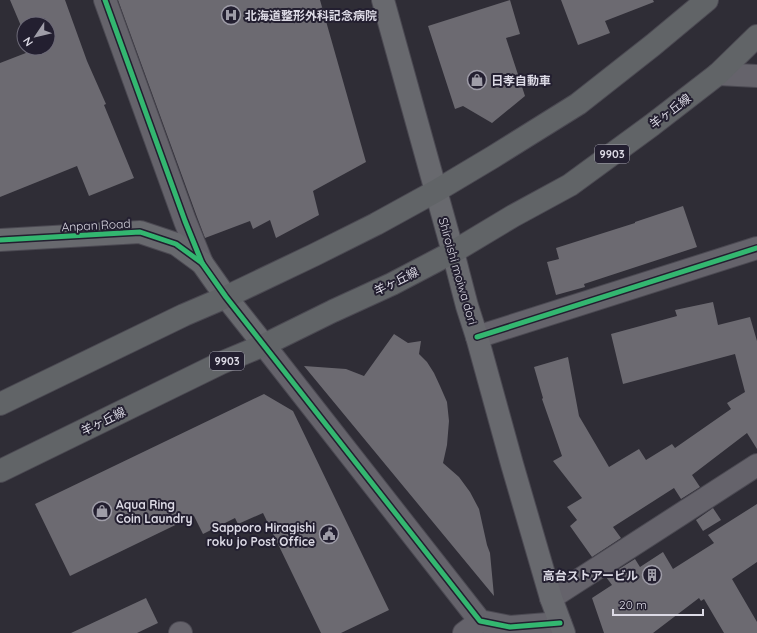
<svg xmlns="http://www.w3.org/2000/svg" width="757" height="633" viewBox="0 0 757 633" font-family="Quicksand,'Noto Sans JP',sans-serif">
<style>
.building{fill:#6c6a71}
.lines{fill:none;stroke-linecap:round;stroke-linejoin:round}
.street-casing{stroke:#4b4952;stroke-width:24}
.secondary-casing{stroke:#4b4952;stroke-width:24}
.primary-casing{stroke:#4b4952;stroke-width:24}
.street{stroke:#65636b;stroke-width:22}
.secondary{stroke:#68696e;stroke-width:22}
.primary{stroke:#616467;stroke-width:22}
.cycleway-casing{stroke:#231f30;stroke-width:8}
.cycleway{stroke:#33b770;stroke-width:5}
.labels{text-anchor:middle;dominant-baseline:central;stroke-width:4;stroke-linejoin:round;paint-order:stroke}
.shield{fill:#231f30;stroke:#a4a2af;stroke-width:1}
.shield-label{font-size:11px;font-weight:bold;fill:#dcdae5}
.poi-label{font-size:12px;font-weight:bold;fill:#dcdae5;stroke:#231f30;text-anchor:start}
.street-label{font-size:12px;fill:#dcdae5;stroke:#231f30}
</style>
<rect width="100%" height="100%" fill="#2f2d36"/>
<g class="building">
<path d="M10 0H65L87 61 106 104 104 105 134 178 89 196 77 166 0 197V63L31 51 30 48H48V24H24V33Z"/>
<path d="M118 0H320L366 162 313 191 319 215 276 238 270 220 253 229 250 221 205 238 197 217Z"/>
<path d="M510 0 520 34 506 38 525 96 492 123 463 106 455 109 428 26Z"/>
<path d="M561 0H653L654 2 605 21 610 33 578 45Z"/>
<path d="M683 206 697 247 584 284 585 287 556 295 547 262 559 259 556 248 635 223V222Z"/>
<path d="M713 302 718 325 750 317 757 341V449L747 433 692 475 700 487 681 499 674 488 613 527 621 538 592 557 570 526 577 520 567 507 582 498 553 461 562 456 542 399 543 398 534 367 568 357 579 416 609 467 639 449 646 460 672 444 675 448 731 409 727 403 745 392 735 354 623 384 611 334 677 316 675 310Z"/>
<path d="M394 334 408 343 421 341 419 354 427 362 434 373 440 386 447 402 449 421 447 445 443 463 459 477 470 492 479 509 487 545 490 553 494 596 304 366 346 369 364 376Z"/>
<path d="M264 394 293 411 389 610 341 633H321L263 513 238 524 235 518 203 534 194 516 70 576 35 504Z"/>
<path d="M757 504V562L732 579 757 622V633H724L704 599 701 601 699 598 653 633H604L592 598 612 585 606 577 635 559 640 567 663 552 673 569 714 543 708 535Z"/>
<path d="M713 508 721 520 703 531 696 520Z"/>
<path d="M146 598 158 623 137 633H71Z"/>
</g>
<g class="lines">
<g class="street-casing">
<g id="street">
<path d="M105 0 185 221 202 263"/>
<path d="M718 74 757 76"/>
<path d="M477 337 757 248"/>
<path d="M264 345 480 621 510 627 560 623"/>
<path d="M551 598 757 465"/>
<path d="M180 633H181"/>
<path d="M464 633 480 621"/>
</g>
</g>
<g class="secondary-casing">
<g id="secondary">
<path d="M383 0 436 191 453 252 467 306 477 337 512 464 551 598 564 633"/>
<path d="M0 240 140 232 176 244 202 263 226 297 264 345"/>
</g>
</g>
<g class="primary-casing">
<g id="primary">
<path d="M0 404 184 315 226 297 314 255 376 224 436 191 493 157 578 104 653 45 707 0"/>
<path d="M0 471 221 363 264 345 333 311 392 284 453 252 513 216 570 185 652 125 718 74 757 36"/>
</g>
</g>
<use href="#street" class="street"/>
<use href="#secondary" class="secondary"/>
<use href="#primary" class="primary"/>
<g class="cycleway-casing">
<g id="cycleway">
<path d="M105 0 185 221 202 263"/>
<path d="M0 240 140 232 176 244 202 263 226 297 480 621 510 627 560 623"/>
<path d="M477 337 757 248"/>
</g>
</g>
<use href="#cycleway" class="cycleway"/>
</g>
<defs>
<g id="hospital-ring" transform="scale(1)"><circle r="9.5" fill="#231f30" stroke="#9f9da8" stroke-width="1.5"/><path d="M-5-5h3v3.5h4V-5h3V5h-3V1.5h-4V5h-3Z" fill="#9f9da8"/></g>
<g id="shop-ring" transform="scale(1)"><circle r="9.5" fill="#231f30" stroke="#9f9da8" stroke-width="1.5"/><path d="M-5-2.5h2.3a2.7 3.5 0 0 1 5.4 0H5L5.5 6h-11ZM-1.5-2.5h3a1.5 2.3 0 0 0-3 0Z" fill="#9f9da8"/></g>
<g id="civic-ring" transform="scale(1)"><circle r="9.5" fill="#231f30" stroke="#9f9da8" stroke-width="1.5"/><path d="M-.6-6.5H3V-4.5H.6V-3L4-1V1h2V6H-6V1h2V-1L-.6-3ZM-1.2 2.5V6h2.4V2.5Z" fill="#9f9da8"/></g>
<g id="building-ring" transform="scale(1)"><circle r="9.5" fill="#231f30" stroke="#9f9da8" stroke-width="1.5"/><path d="M-4-6H4V6H1V3H-1V6H-4ZM-2.5-4.3h1.7v1.8h-1.7ZM.8-4.3h1.7v1.8H.8ZM-2.5-1h1.7V.8h-1.7ZM.8-1h1.7V.8H.8Z" fill="#9f9da8"/></g>
</defs>
<g fill-rule="evenodd">
<use href="#hospital-ring" x="231" y="15"/>
<use href="#shop-ring" x="477" y="80"/>
<use href="#shop-ring" x="102" y="511"/>
<use href="#civic-ring" x="329" y="534"/>
<use href="#building-ring" x="652" y="575"/>
</g>
<g class="labels">
<g class="shield">
<rect x="595" y="145" width="34" height="18" rx="3"/>
<rect x="210" y="352" width="34" height="18" rx="3"/>
</g>
<g class="shield-label">
<text x="612" y="154">9903</text>
<text x="227" y="361">9903</text>
</g>
<g class="poi-label">
<text x="245" y="15">北海道整形外科記念病院</text>
<text x="491" y="80">日孝自動車</text>
<text x="116" y="504">Aqua Ring<tspan x="116" dy="14">Coin Laundry</tspan></text>
<text x="315" y="527" text-anchor="end">Sapporo Hiragishi<tspan x="315" dy="14">roku jo Post Office</tspan></text>
<text x="638" y="575" text-anchor="end">高台ストアービル</text>
</g>
<g class="street-label">
<text transform="translate(670 111) rotate(-37)">羊ヶ丘線</text>
<text transform="translate(96 225) rotate(-3)">Anpan Road</text>
<text transform="translate(458 271) rotate(74)">Shiroishi moiwa dori</text>
<text transform="translate(396 281) rotate(-26)">羊ヶ丘線</text>
<text transform="translate(103 421) rotate(-26)">羊ヶ丘線</text>
</g>
</g>
<g transform="translate(36 36) rotate(235)"><circle r="19" fill="#231f30" stroke="#6d6a78"/>
<path d="M0-3L7 15L0 10L-7 15Z" fill="#9f9da8"/>
<text y="-6" font-size="11" font-weight="bold" text-anchor="middle" fill="#dcdae5">N</text>
</g>
<path d="M613 609v6h90v-6" fill="none" stroke="#dcdae5" stroke-width="2"/>
<text x="619" y="609" font-size="12" fill="#dcdae5" stroke="#231f30" stroke-width="3" paint-order="stroke">20 m</text>
</svg>
